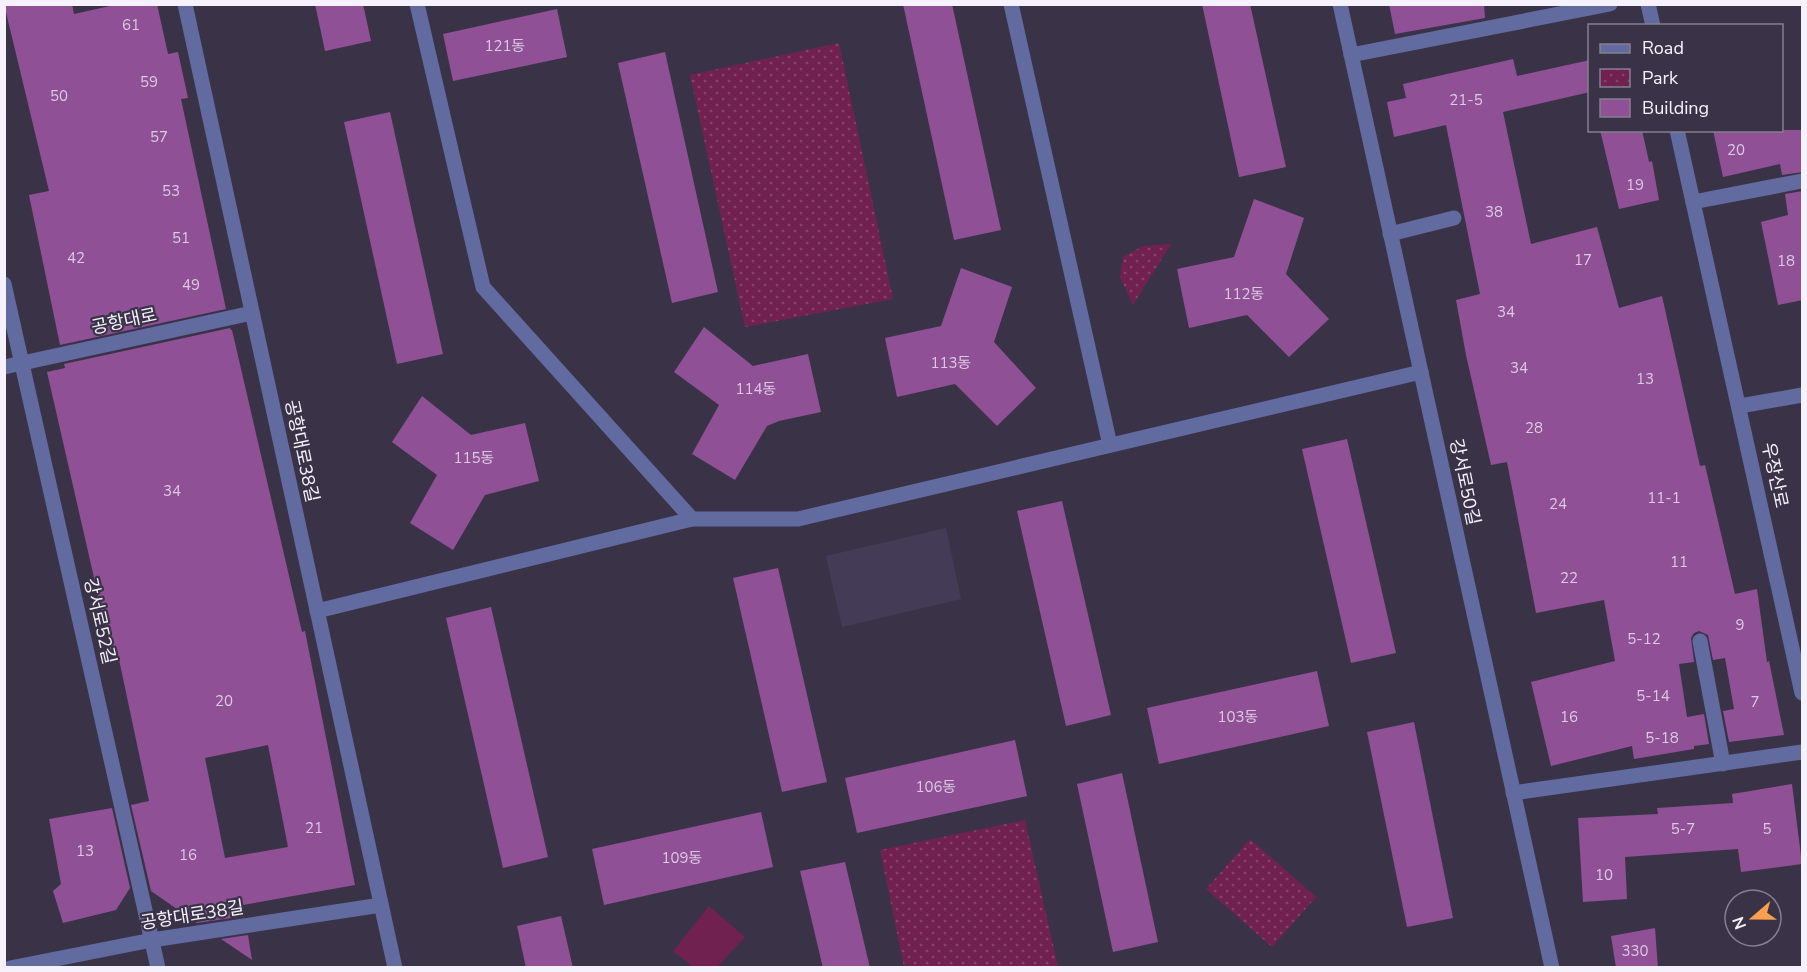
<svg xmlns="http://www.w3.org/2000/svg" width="1807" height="972" viewBox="0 0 1807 972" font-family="'Nunito Sans','Noto Sans KR',sans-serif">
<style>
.built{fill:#443c57}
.grass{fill:#702150}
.park{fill:url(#park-dots)}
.building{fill:#8f5096;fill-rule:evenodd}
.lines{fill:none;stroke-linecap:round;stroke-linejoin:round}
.minor{stroke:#616ba0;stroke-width:15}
.labels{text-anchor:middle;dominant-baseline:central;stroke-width:4.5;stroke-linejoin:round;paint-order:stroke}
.number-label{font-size:15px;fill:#dccae3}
.street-label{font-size:18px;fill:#f5f2fd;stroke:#3a3348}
</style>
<defs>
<pattern id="park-dots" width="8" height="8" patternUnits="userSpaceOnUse" patternTransform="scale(1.5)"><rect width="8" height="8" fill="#702150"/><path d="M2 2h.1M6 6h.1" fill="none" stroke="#85426a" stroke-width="1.8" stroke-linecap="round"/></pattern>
</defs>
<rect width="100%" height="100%" fill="#3a3348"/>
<path class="built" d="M946 528 961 599 842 627 826 556Z"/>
<path class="grass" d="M709 906 745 937 717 967H693L673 951Z"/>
<g class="park">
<path d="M839 43 893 299 745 327 690 75Z"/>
<path d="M1171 244 1133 305 1120 277 1123 257 1143 246Z"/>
<path d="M1025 820 1058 967H904L880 850Z"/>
<path d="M1250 839 1316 897 1272 947 1206 889Z"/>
</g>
<g class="building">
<path d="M4 4H72L74 14 119 4H157L168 54 178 52 188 98 181 99 226 309 60 345 29 195 49 191Z"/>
<path d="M315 4H363L371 41 325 51Z"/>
<path d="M903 4H952L1001 230 954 240Z"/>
<path d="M1202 4H1250L1286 167 1239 177Z"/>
<path d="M1389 4H1484L1485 18 1395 34Z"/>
<path d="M557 9 567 57 453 81 443 34Z"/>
<path d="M665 52 718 292 672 303 618 63Z"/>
<path d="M1513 59 1517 76 1590 60V92L1503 112 1531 244 1597 227 1619 308 1662 296 1700 466 1705 465 1735 594 1757 589 1767 662 1769 661 1784 735 1729 742 1723 711 1734 709 1725 658 1713 660 1708 635 1699 631 1694 633 1691 638 1694 662 1679 664 1687 717 1704 714 1709 744 1694 746V749L1634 759 1632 746 1551 766 1531 682 1615 661 1604 600 1536 613 1507 462 1491 465 1466 355 1456 300 1480 294 1446 125 1394 137 1387 102 1406 98 1403 84Z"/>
<path d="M390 112 443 354 397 364 344 122Z"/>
<path d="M1600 130H1642L1649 162 1652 161 1659 200 1619 209Z"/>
<path d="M1713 130H1803V172L1782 175 1780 164 1723 177Z"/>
<path d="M1803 191V300L1778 305 1761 222 1788 215 1785 194Z"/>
<path d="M1254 199 1304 218 1286 274 1329 319 1289 357 1247 315 1189 328 1177 269 1234 257Z"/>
<path d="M961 268 1012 287 994 342 1036 388 997 426 955 384 897 397 885 338 941 326Z"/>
<path d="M704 327 753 366 808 354 821 412 779 421 767 426 735 480 692 454 719 405 674 372Z"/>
<path d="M230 328 231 330H232L302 632 305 631 355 885 243 905 245 916 197 923 151 891 131 805 149 801 117 650 111 652 47 372 65 368 64 364ZM268 745 288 847 225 858 205 758Z"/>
<path d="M422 396 471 435 525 423 539 481 485 495 453 550 410 523 437 475 392 442Z"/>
<path d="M1347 439 1396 653 1351 663 1302 449Z"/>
<path d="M1062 501 1111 715 1066 726 1017 511Z"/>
<path d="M778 568 827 782 782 792 733 578Z"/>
<path d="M491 607 548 857 503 868 446 618Z"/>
<path d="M1317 671 1329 726 1159 764 1147 708Z"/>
<path d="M1414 722 1453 918 1407 927 1367 732Z"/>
<path d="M1015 740 1027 796 857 833 845 778Z"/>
<path d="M1122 773 1158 942 1113 952 1077 784Z"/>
<path d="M1792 784 1802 864 1741 872 1738 849 1625 857 1627 899 1583 902 1578 818 1658 814 1657 808 1733 803 1732 794Z"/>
<path d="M112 808 130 888 116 910 63 923 53 891 61 884 49 819Z"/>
<path d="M761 812 773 867 604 905 592 849Z"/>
<path d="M845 862 870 968H823L800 871Z"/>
<path d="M561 916 573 968H526L517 926Z"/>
<path d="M1655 928 1658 968H1616L1611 936Z"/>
<path d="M248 935 252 960 221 939Z"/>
</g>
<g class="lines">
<g class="minor">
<path d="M185 4 395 968"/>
<path d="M417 4 483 287 692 519"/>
<path d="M1011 4 1110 445"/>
<path d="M1340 4 1552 968"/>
<path d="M1648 4 1653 26"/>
<path d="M1351 55 1610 4"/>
<path d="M1677 130 1802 693"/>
<path d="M1693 202 1802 181"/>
<path d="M1390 234 1454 218"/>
<path d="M4 284 158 968"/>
<path d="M4 367 252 313"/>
<path d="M1740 406 1802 395"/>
<path d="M317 611 692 519H798L1421 372"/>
<path d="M1700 641 1723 764"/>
<path d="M1513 793 1802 752"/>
<path d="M10 968 152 940 381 905"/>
</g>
</g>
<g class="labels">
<g class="number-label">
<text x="131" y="25">61</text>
<text x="505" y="46">121동</text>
<text x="149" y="82">59</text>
<text x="59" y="96">50</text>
<text x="1466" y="100">21-5</text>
<text x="159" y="137">57</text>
<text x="1736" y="150">20</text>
<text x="1635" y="185">19</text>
<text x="171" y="191">53</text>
<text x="1494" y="212">38</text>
<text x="181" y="238">51</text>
<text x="76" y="258">42</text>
<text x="1583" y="260">17</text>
<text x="1786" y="261">18</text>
<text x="191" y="285">49</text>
<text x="1244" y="294">112동</text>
<text x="1506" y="312">34</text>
<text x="951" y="363">113동</text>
<text x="1519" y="368">34</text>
<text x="1645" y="379">13</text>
<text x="756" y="389">114동</text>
<text x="1534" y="428">28</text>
<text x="474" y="458">115동</text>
<text x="172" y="491">34</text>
<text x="1664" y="498">11-1</text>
<text x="1558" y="504">24</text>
<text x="1679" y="562">11</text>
<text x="1569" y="578">22</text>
<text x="1740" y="625">9</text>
<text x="1644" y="639">5-12</text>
<text x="1653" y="696">5-14</text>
<text x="224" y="701">20</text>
<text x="1755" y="702">7</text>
<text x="1238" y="717">103동</text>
<text x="1569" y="717">16</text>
<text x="1662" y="738">5-18</text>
<text x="936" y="787">106동</text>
<text x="314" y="828">21</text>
<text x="1683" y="829">5-7</text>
<text x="1767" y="829">5</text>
<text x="85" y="851">13</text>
<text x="188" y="855">16</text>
<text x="682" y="858">109동</text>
<text x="1604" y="875">10</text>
<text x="1635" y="951">330</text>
</g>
<g class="street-label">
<text transform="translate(124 321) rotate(-12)">공항대로</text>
<text transform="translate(302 451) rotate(78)">공항대로38길</text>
<text transform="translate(1775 475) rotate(78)">우장산로</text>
<text transform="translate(1465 482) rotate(78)">강서로50길</text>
<text transform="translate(100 621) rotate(77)">강서로52길</text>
<text transform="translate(192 915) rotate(-9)">공항대로38길</text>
</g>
</g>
<rect width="1807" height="972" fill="none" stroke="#f5f2fd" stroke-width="12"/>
<rect x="1588" y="24" width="195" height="108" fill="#3a3348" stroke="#857f90" stroke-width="1.5"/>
<rect x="1600" y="44" width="30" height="9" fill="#616ba0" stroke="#857f90" stroke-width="1.5"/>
<text x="1642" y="54" font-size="18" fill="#f5f2fd">Road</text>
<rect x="1600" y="69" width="30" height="18" fill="url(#park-dots)" stroke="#857f90" stroke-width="1.5"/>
<text x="1642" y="84" font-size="18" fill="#f5f2fd">Park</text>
<rect x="1600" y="99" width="30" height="18" fill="#8f5096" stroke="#857f90" stroke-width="1.5"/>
<text x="1642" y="114" font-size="18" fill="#f5f2fd">Building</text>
<g transform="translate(1753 918) rotate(250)"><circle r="28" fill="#3a3348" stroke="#857f90" stroke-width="1.5"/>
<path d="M0-4.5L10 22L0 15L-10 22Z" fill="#f99f4d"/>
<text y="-9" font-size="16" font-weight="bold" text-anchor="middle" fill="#f5f2fd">N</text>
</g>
</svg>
